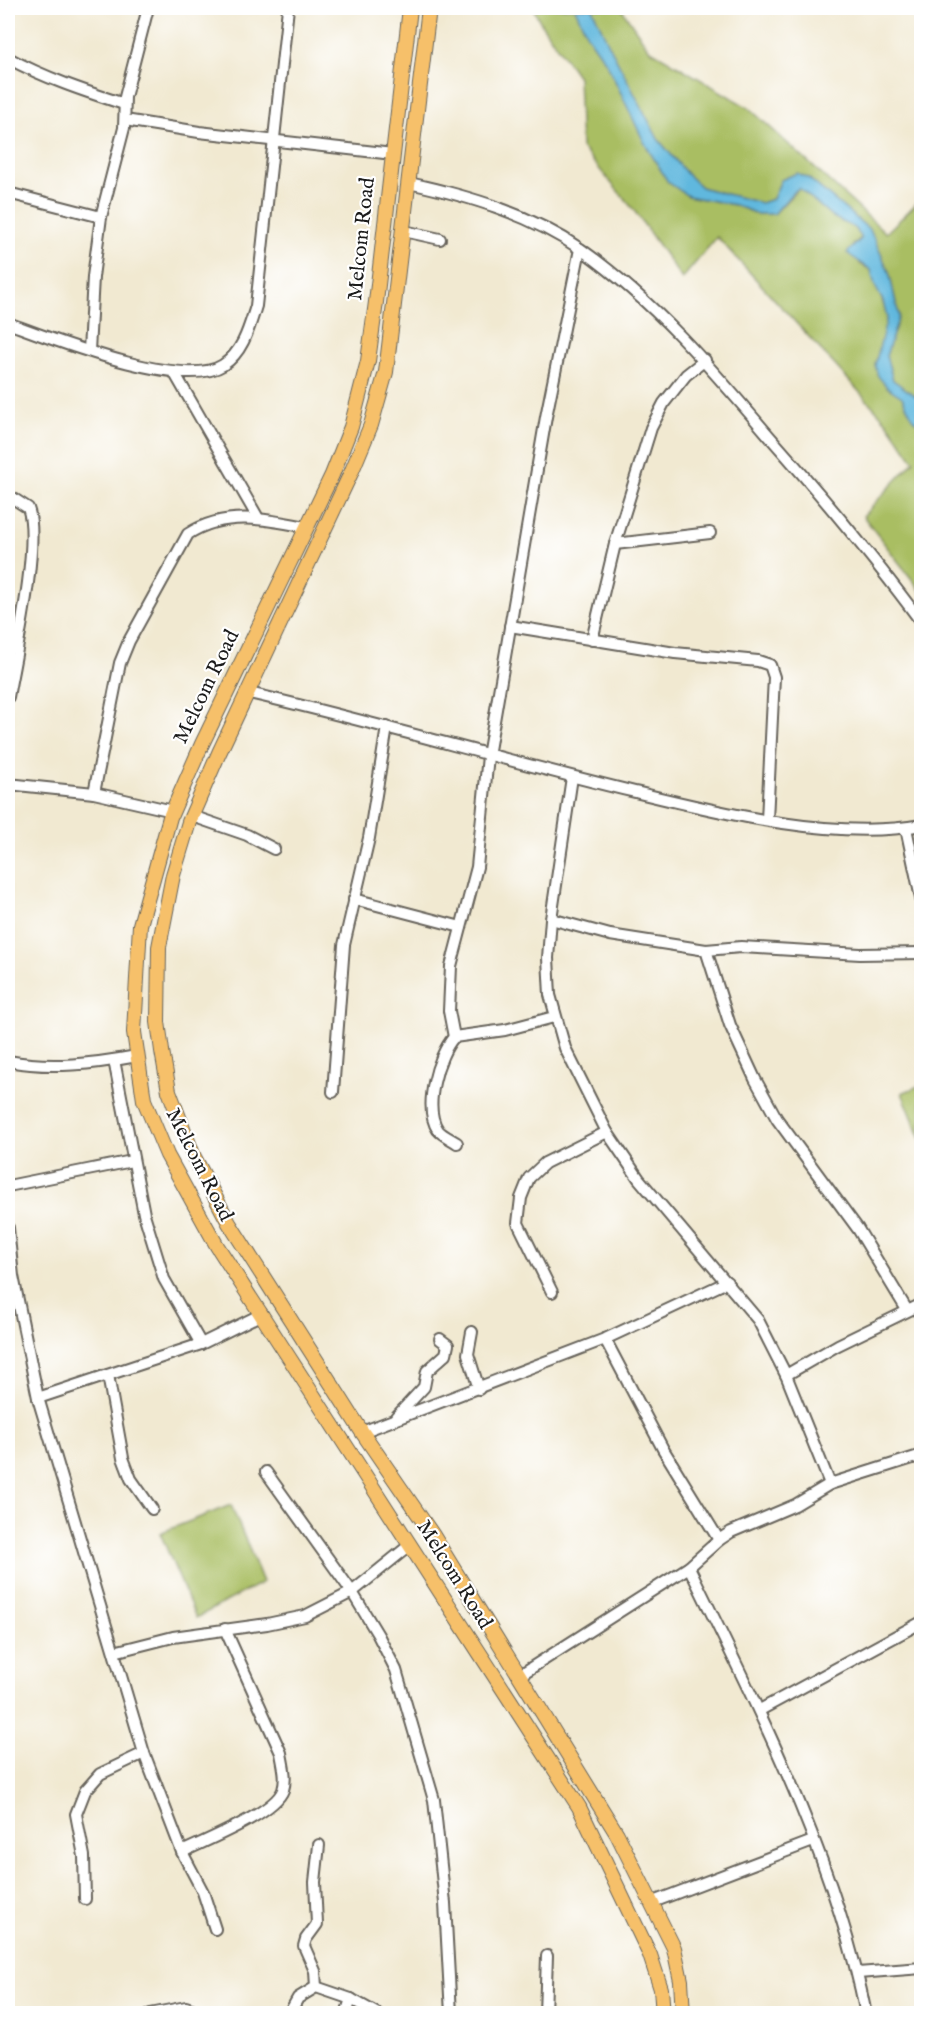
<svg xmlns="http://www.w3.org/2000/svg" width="929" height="2021" viewBox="0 0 929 2021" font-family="'IM FELL English',serif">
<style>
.green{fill:#a9be62;stroke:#626d3f;stroke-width:1.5}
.water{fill:#61b8de;stroke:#3e6a7d;stroke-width:1.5}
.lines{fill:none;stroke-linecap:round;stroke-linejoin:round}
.minor-casing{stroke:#67645b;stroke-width:14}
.major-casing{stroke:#67645b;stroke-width:16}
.minor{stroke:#fff;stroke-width:10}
.major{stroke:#f6c06b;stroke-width:14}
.labels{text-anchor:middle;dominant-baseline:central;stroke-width:4.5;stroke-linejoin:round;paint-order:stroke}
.street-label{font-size:21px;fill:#1c1c1c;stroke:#fff}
</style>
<rect width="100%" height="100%" fill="#fff"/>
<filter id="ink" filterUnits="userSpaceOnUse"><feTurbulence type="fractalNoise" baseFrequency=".0167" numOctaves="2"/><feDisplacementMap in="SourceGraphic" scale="12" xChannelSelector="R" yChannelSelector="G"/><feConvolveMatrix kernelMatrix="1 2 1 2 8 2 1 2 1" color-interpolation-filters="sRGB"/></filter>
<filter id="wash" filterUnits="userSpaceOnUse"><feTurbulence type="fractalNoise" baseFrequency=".008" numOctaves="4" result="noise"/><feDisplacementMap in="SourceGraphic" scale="24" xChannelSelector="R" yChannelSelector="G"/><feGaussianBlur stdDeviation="1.35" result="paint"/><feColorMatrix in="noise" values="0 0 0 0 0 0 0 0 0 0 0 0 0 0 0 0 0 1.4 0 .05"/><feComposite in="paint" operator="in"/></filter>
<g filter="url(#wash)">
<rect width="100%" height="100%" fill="#f1e9d1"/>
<g class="green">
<path d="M533 8H575L587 35 607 64 645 144 668 182 688 196 735 205 757 214H774L799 188 833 217 855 228 862 237 853 245 860 264 871 270 888 317 875 365 887 387 903 397 913 419 921 425V591L863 516 914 461 887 422 717 237 682 279 633 209 581 147 578 77 542 25Z"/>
<path d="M592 8H621L649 49 749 108 886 233 921 199V400L893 380 886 356 899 316 889 272 870 230 808 178 797 173 781 180 773 199 761 203 711 190 701 187 687 174 658 139 609 45Z"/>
<path d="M921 1085V1139L902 1093Z"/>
<path d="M231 1505 263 1582 196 1618 160 1533Z"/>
</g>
<path class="water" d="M575 8H592L609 45 658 139 687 174 701 187 711 190 761 203 773 199 781 180 797 173 808 178 870 230 889 272 899 316 886 356 893 380 921 400V425L913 419 902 397 887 387 878 376 875 365 887 317 883 301 875 286 871 270 847 253 862 238 855 228 833 217 799 188 792 193 774 214H757L735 205 688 196 668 182 645 144 607 64 587 35Z"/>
</g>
<g filter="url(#ink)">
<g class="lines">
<g class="minor-casing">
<g id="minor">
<path d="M8 58C45 78 84 91 124 104"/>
<path d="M125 120 199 132 393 154"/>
<path d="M409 183C469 196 530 214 582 250 654 301 712 369 769 436 822 496 874 558 922 623"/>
<path d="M8 193 101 217"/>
<path d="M404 231 440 239"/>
<path d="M8 323C52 339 183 391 223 365 243 352 249 328 256 306L288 8"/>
<path d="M89 351 93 277 101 217 124 128 125 97 148 8"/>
<path d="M174 372 258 518"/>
<path d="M8 495 28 508C41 542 15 657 8 697"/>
<path d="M615 544 710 533"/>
<path d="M510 626 675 653 758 661 770 665 774 677 767 820"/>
<path d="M592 640 615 544 651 428 664 403 686 375 705 360"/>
<path d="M249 693C379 723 506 761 635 792 721 813 834 841 922 825"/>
<path d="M572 777 551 919 548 958 550 995 565 1048 607 1132 639 1179 758 1320 786 1375 830 1484"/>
<path d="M8 784 94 793 173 811"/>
<path d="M94 793 120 663 129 641 188 534C225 510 266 519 306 527"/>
<path d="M192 816 247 835 274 849"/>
<path d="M906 828 922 903"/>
<path d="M354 899 461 927"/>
<path d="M551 919 610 935 706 950 741 947 860 954 922 953"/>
<path d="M706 950 730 1025 755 1079 777 1119 858 1229 907 1310"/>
<path d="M454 1037 449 1011 451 966 477 867 488 756 546 417 580 249"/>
<path d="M114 1060 144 1214 164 1279 201 1344"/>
<path d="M8 1061C51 1069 94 1064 137 1056"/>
<path d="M333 1092 344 945 369 838 387 727"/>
<path d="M457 1143C451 1139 442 1135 438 1130 423 1108 437 1056 454 1037L505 1030 554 1017"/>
<path d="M8 1186 132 1161"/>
<path d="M8 1228 13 1276 38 1398 144 1753 182 1852 203 1892 215 1929"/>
<path d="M552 1292 518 1223 521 1198 529 1178 545 1163 607 1132"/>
<path d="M472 1332 468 1354 479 1389"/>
<path d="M605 1339 663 1449 719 1540"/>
<path d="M108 1375 123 1458 131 1479 152 1509"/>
<path d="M786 1375 838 1345 922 1304"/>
<path d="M38 1398 201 1344 262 1314"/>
<path d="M396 1417 424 1387 427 1371 446 1354 448 1345 440 1339"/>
<path d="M362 1432 605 1339 727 1282"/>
<path d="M266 1472 352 1592 378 1635 396 1670 434 1800 445 1903 451 2014"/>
<path d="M689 1567C759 1711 834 1855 866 2014"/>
<path d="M114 1652 173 1637 267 1624 305 1616 352 1592 410 1545"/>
<path d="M520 1675 689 1567 719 1540 731 1532 795 1505 830 1484 922 1455"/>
<path d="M760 1710 922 1622"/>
<path d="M182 1852C204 1841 275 1813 283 1790 287 1778 283 1765 281 1753L225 1629"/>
<path d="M85 1899 84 1856 76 1814 85 1791 100 1774 144 1753"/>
<path d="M653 1902 813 1841"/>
<path d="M858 1973 922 1968"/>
<path d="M316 1987 315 1971 304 1946 306 1939 317 1924 315 1882 319 1845"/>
<path d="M150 2014 186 2007 205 2014"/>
<path d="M289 2014 298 1998 316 1987 351 1999 378 2014"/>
<path d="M346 2014 351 1999"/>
<path d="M545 2014 547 1956"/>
</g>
</g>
<g class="major-casing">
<g id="major">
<path d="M410 8 376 302 368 361 351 427 332 475 202 744 170 817 140 925 134 1032 144 1100 167 1155 217 1246 579 1807 650 1955 661 1989 663 2014"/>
<path d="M429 8 386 372 371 425 351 473 219 753 189 822 173 875 159 947 158 1022 162 1051 169 1091 194 1157 229 1223 362 1432 432 1534 617 1834 674 1948 681 1981 683 2014"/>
</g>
</g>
<use href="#minor" class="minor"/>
<use href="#major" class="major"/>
</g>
</g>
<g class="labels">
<g class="street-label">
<text transform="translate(362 239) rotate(-84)">Melcom Road</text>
<text transform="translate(207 687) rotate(-64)">Melcom Road</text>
<text transform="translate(199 1165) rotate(63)">Melcom Road</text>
<text transform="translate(454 1575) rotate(58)">Melcom Road</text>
</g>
</g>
<rect width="929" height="2021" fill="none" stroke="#fff" stroke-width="30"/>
</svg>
